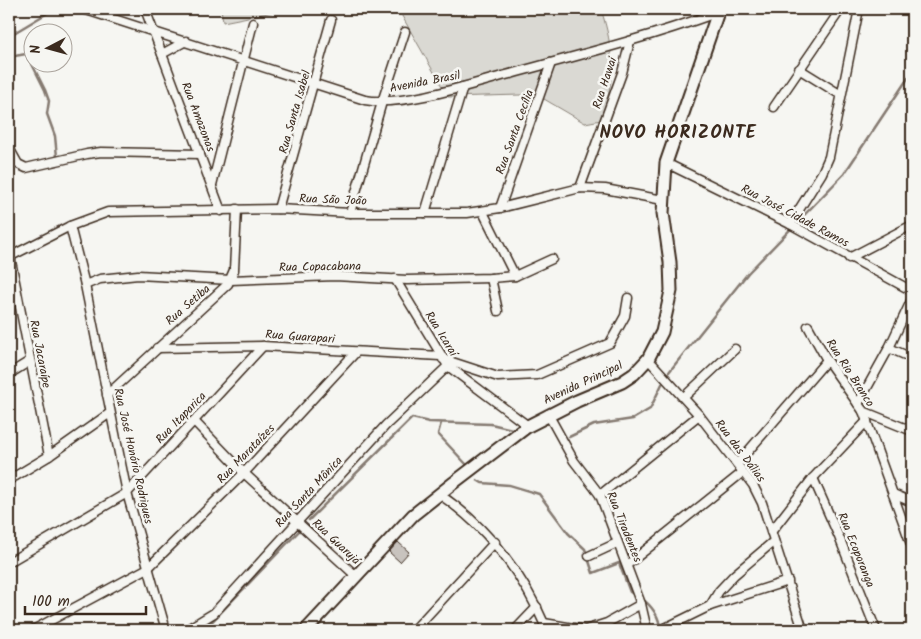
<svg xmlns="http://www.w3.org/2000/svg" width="921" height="639" viewBox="0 0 921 639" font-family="Kalam,sans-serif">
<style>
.green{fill:#dad9d3;stroke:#8a8278}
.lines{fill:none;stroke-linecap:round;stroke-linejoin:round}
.stream{stroke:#857a71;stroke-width:2.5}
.building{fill:#c8c3be;stroke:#3b2a1e}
.street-casing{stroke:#3b2a1e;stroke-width:11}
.secondary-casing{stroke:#3b2a1e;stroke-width:15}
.street{stroke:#f6f6f2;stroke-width:8}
.secondary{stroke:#f6f6f2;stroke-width:11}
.labels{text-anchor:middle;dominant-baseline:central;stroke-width:5;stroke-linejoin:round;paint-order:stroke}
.street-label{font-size:12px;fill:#3b2a1e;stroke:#f6f6f2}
.district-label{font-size:18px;font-weight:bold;letter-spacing:1px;fill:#3b2a1e;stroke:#f6f6f2}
</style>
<rect width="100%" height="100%" fill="#f6f6f2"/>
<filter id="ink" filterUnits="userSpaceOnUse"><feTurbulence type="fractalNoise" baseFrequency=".02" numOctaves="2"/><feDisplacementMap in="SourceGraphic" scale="10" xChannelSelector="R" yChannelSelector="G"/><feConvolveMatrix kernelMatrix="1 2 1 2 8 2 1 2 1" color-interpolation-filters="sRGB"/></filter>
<g filter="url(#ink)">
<g class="green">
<path d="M221 9H288L223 22Z"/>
<path d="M398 9H601C614 50 616 79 601 120L585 123 544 99 520 95 448 97Z"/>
</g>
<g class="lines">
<g class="stream">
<path d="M95 10 117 9"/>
<path d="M9 36 54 9"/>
<path d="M9 57 26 54 28 56 45 90 49 101 47 114 55 136 57 157"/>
<path d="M669 372 748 273 844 174 912 72"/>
<path d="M441 423 438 434 467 465"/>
<path d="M569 437 594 425 633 419 650 409 662 384"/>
<path d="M477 480 482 483 509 485 539 494 568 533 585 549 593 573 619 563 630 592 635 595"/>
<path d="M309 520 412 418 429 422 491 424 512 429"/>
<path d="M642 599C651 605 660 617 660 629"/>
<path d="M204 630 301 529"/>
</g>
</g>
<path class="building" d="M398 542 409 552 400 562 389 552Z"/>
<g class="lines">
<g class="street-casing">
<g id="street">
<path d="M83 9 365 100C399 107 470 85 506 75 576 56 647 38 716 13"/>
<path d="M145 9 221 211"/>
<path d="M162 54 186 41"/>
<path d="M799 69 841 95"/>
<path d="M774 107 841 9"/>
<path d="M9 148 18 164 26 168 87 154 101 152 200 154"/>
<path d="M666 163 790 224 912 291"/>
<path d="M212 185 253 23"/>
<path d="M580 188 622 73 630 41"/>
<path d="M500 208 551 63"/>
<path d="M278 209 331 20"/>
<path d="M483 212 515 276"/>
<path d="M350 213 382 102 405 32"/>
<path d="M425 213 463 87"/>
<path d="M790 224 822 173 829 157 859 9"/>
<path d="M70 226 85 285 127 493 166 630"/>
<path d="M10 256 49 456"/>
<path d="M9 257 70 226 108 212 278 209 350 213H467L500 208 580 188 605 189 663 200"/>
<path d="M849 258 912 225"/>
<path d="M491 278 498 311"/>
<path d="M395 279 448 366 528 426"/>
<path d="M85 285 100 279 138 275 231 280 335 276 407 280 491 278 515 276 552 259"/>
<path d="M808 326 827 360 863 411 912 547"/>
<path d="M157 348 263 346 440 356"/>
<path d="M889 348 912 358"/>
<path d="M443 359 498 377 537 375 610 343 625 316 628 298"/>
<path d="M648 359 699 415 753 485 762 503 803 630"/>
<path d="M9 374 30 361"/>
<path d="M107 395 228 284 234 270 237 209"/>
<path d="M684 397 735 349"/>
<path d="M858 404 889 348 912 299"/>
<path d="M863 411 912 431"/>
<path d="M548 414 574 461 600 495 641 604 647 630"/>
<path d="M194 421 244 473 355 575"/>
<path d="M737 464 827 360"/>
<path d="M813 478 839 537 876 630"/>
<path d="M9 480 49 456 110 413"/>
<path d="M439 494C488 527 524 576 547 630"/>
<path d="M893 494 912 502"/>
<path d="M600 495 699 415"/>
<path d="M771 532 813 478 867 421"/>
<path d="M589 556 617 543"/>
<path d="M9 562 127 493 263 346"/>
<path d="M627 565 743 472"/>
<path d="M710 606 788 581"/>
<path d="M544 623 585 630 607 623 641 604"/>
<path d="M33 630 148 568 244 473 356 352"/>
<path d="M186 630 214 613 386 425 448 366"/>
<path d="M414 630 495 542"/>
<path d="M515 630 537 607"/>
<path d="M661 630 710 606 719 591 734 575 774 541"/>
</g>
</g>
<g class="secondary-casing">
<path id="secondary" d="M306 630 413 515 452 484 528 426 577 401 622 382 634 374 648 359 662 332 671 291 670 262 663 213 666 163 719 9"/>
</g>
<use href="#street" class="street"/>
<use href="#secondary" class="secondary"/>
</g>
</g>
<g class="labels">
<g class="street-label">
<text transform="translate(425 82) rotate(-11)">Avenida Brasil</text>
<text transform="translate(605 83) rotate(-72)">Rua Hawai</text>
<text transform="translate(295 112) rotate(-74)">Rua Santa Isabel</text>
<text transform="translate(198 117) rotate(69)">Rua Amazonas</text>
<text transform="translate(515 132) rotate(-70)">Rua Santa Cecília</text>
<text transform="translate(333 200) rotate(2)">Rua São João</text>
<text transform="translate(795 216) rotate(28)">Rua José Cidade Ramos</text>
<text transform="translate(320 267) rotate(-1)">Rua Copacabana</text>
<text transform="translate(188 305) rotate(-41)">Rua Setiba</text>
<text transform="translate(441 334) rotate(58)">Rua Icaraí</text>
<text transform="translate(300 337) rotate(4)">Rua Guarapari</text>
<text transform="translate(40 354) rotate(79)">Rua Jacaraípe</text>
<text transform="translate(850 373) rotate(57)">Rua Rio Branco</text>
<text transform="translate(583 383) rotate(-25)">Avenida Principal</text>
<text transform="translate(181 418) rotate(-46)">Rua Itaparica</text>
<text transform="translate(740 451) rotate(53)">Rua das Dálias</text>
<text transform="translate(246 454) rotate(-46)">Rua Marataízes</text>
<text transform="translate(133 456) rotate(77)">Rua José Honório Rodrigues</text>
<text transform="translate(309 492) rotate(-47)">Rua Santa Mônica</text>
<text transform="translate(624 527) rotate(68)">Rua Tiradentes</text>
<text transform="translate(336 542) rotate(43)">Rua Guarujá</text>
<text transform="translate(856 550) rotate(68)">Rua Ecoporanga</text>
</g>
<g class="district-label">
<text x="678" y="133">NOVO HORIZONTE</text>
</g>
</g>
<rect width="921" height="639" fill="none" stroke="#f6f6f2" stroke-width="30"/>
<rect x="15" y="15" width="891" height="609" fill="none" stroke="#3b2a1e" stroke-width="2" filter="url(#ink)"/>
<g transform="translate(48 48) rotate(264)"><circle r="24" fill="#f6f6f2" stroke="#aba49d"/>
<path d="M0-4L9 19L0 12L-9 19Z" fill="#3b2a1e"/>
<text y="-8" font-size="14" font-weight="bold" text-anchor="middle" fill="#3b2a1e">N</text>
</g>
<path d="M25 606v8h121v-8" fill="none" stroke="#3b2a1e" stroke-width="2.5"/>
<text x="32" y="606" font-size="15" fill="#3b2a1e" stroke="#f6f6f2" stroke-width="4" paint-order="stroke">100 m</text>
</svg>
